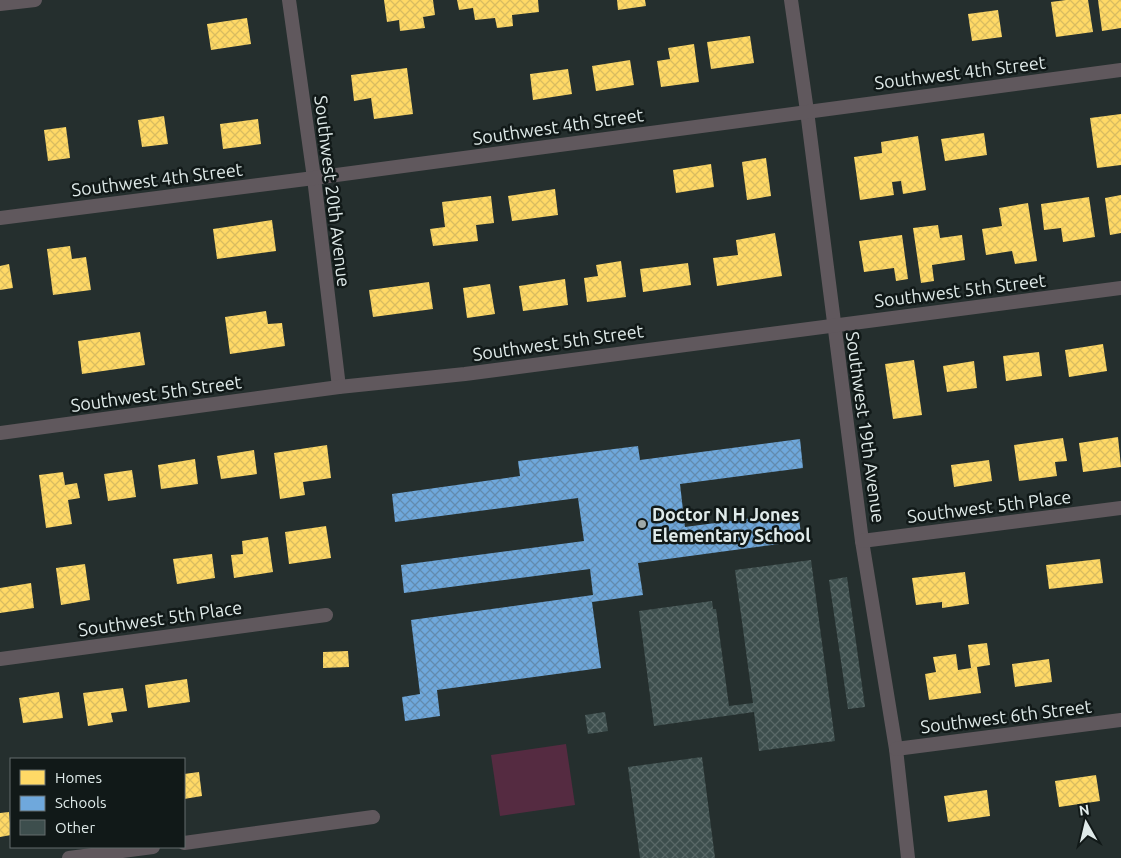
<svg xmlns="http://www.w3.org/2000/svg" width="1121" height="858" viewBox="0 0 1121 858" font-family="Ubuntu,sans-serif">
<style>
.grass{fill:#552b41}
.homes{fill:url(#homes-cross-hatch)}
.schools{fill:url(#schools-cross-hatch)}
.building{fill:url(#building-cross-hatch)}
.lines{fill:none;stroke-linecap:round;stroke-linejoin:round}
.minor{stroke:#60585d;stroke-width:14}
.poi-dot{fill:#9fa9a8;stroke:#111918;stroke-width:2}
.labels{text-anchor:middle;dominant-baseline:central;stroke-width:5;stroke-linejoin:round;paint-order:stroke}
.street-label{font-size:18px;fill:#e0ebea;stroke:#111918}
.poi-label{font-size:18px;font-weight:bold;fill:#e0ebea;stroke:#111918;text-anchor:start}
</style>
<defs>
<pattern id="homes-cross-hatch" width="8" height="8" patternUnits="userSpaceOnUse" patternTransform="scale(1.25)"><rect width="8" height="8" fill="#ffd966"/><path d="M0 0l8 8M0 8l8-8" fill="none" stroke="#d9bc60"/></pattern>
<pattern id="schools-cross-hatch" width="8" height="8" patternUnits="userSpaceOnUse" patternTransform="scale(1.25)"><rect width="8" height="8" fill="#6fa8dc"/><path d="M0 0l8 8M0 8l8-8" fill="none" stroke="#628baf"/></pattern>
<pattern id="building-cross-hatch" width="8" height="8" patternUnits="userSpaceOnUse" patternTransform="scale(1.25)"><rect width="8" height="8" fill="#3d4e4d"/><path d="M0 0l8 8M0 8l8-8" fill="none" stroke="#596867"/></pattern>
</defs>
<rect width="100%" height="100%" fill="#252f2e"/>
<path class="grass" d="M566 744 575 805 500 816 491 755Z"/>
<g class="homes">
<path d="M384 0H433L435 15 423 17 425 28 400 31 399 20 387 22Z"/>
<path d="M457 0H538L539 12 512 15 513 26 497 28 495 18 475 20 473 8 459 10Z"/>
<path d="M617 0H645L646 6 618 10Z"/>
<path d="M1066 0H1088L1093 32 1056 37 1051 2Z"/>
<path d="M1098 0H1121V28L1102 31Z"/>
<path d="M998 10 1002 37 972 41 968 14Z"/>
<path d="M247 18 251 44 211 50 207 24Z"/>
<path d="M750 36 754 63 711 69 707 42Z"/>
<path d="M694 44 699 82 661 87 657 61 670 59 668 48Z"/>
<path d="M630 60 634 85 596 91 592 66Z"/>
<path d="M407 68 413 114 374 119 371 98 354 101 351 75Z"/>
<path d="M568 69 572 94 533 100 530 74Z"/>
<path d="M1121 114V165L1097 168 1090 118Z"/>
<path d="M164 116 168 144 142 147 138 120Z"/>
<path d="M258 119 261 144 223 149 220 124Z"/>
<path d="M66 127 70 158 48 161 44 130Z"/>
<path d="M984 133 987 155 945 161 941 139Z"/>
<path d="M918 136 926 190 903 194 901 181 892 182 894 195 860 200 854 157 882 153 881 142Z"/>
<path d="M766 158 771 196 747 200 742 162Z"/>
<path d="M711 164 714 187 676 193 673 170Z"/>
<path d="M555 189 558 215 512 221 508 196Z"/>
<path d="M1121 195V233L1110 235 1105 198Z"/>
<path d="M491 196 494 223 476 225 478 241 433 246 430 229 445 227 442 202Z"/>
<path d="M1089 197 1095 237 1063 242 1061 228 1044 230 1041 204Z"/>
<path d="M1028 203 1037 261 1015 264 1012 251 986 255 982 229 1002 226 999 208Z"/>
<path d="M272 220 276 251 217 259 213 229Z"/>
<path d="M938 225 940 238 962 235 965 260 932 265 934 281 921 283 913 228Z"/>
<path d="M775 233 782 276 717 286 713 258 738 255 736 240Z"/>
<path d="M902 235 908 279 896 281 894 268 864 272 859 241Z"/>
<path d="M70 246 72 259 86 257 91 290 53 295 47 249Z"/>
<path d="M621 261 626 297 587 302 584 278 598 276 596 265Z"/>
<path d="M688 263 691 285 643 292 640 269Z"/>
<path d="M9 264 13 288 0 290V266Z"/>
<path d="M565 279 568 305 523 311 519 286Z"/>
<path d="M429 282 433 309 373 317 369 290Z"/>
<path d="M490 284 495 314 467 318 463 288Z"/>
<path d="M266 311 268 324 282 323 285 346 230 354 225 317Z"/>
<path d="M140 332 145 365 82 374 78 341Z"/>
<path d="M1103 344 1107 371 1069 377 1065 350Z"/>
<path d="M1039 352 1042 376 1006 381 1003 356Z"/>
<path d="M914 360 922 415 893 419 885 364Z"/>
<path d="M974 361 977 388 947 392 943 366Z"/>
<path d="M1118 437 1121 467 1083 472 1079 443Z"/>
<path d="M1063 438 1067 461 1055 462 1057 476 1019 481 1014 445Z"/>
<path d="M327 445 331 478 303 482 305 495 280 499 274 453Z"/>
<path d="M254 450 257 474 221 479 217 456Z"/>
<path d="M195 459 198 484 161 489 158 465Z"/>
<path d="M989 460 992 481 954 487 951 465Z"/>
<path d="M132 470 136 497 108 501 104 474Z"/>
<path d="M63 472 65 485 77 483 80 498 68 500 72 524 46 528 39 475Z"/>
<path d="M326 526 331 558 289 564 285 532Z"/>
<path d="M268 537 273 572 234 578 231 555 243 554 242 541Z"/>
<path d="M212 554 215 578 177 584 173 559Z"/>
<path d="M1100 559 1103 583 1049 589 1046 565Z"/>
<path d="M85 564 90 600 61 605 56 568Z"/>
<path d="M965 572 969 604 942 608V602L916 605 912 578Z"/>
<path d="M31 583 34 608 0 613V588Z"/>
<path d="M987 643 990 665 977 667 981 693 929 700 925 674 936 672 933 657 956 654 958 670 971 668 968 645Z"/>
<path d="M348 651 349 667 323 668V652Z"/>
<path d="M1049 659 1052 682 1015 687 1012 664Z"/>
<path d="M187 679 190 702 148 708 145 685Z"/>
<path d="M123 688 127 711 111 713 113 722 88 726 83 693Z"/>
<path d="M59 692 63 718 23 723 19 698Z"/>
<path d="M199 772 202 796 184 799V774Z"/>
<path d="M1096 775 1100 801 1059 807 1055 781Z"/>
<path d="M987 790 990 816 948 822 944 796Z"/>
<path d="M9 812 11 835 0 837V813Z"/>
</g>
<path class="schools" d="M800 439 803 468 680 484 685 527 798 512 802 541 638 563 643 595 592 602 601 668 437 690 440 716 405 721 402 697 420 694 411 620 593 595 590 569 404 593 401 565 584 541 578 498 395 522 392 494 520 476 518 461 638 446 640 460Z"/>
<g class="building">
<path d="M811 560 835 741 759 751 754 712 654 726 639 611 712 601 713 609H716L729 706 753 703 735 570Z"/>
<path d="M847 577 865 707 848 709 829 580Z"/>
<path d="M605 712 608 731 588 734 585 715Z"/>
<path d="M702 757 715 858H640L628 767Z"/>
</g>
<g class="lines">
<g class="minor">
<path d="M289 0 314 178 339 387"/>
<path d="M791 0 807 111 862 541 896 749 908 858"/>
<path d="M0 4 35 0"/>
<path d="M0 218 314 178 1121 70"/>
<path d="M0 433 339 387 465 374 1121 288"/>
<path d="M862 541 1121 508"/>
<path d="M0 659 326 615"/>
<path d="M896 749 1121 720"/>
<path d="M184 843 373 817"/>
<path d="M69 858 153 847"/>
</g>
</g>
<circle class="poi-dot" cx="642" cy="524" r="5"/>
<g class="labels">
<g class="street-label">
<text transform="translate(960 72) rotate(-7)">Southwest 4th Street</text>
<text transform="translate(558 126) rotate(-8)">Southwest 4th Street</text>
<text transform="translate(157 179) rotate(-7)">Southwest 4th Street</text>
<text transform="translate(333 191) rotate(83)">Southwest 20th Avenue</text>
<text transform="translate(960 290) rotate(-7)">Southwest 5th Street</text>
<text transform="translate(558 342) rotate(-8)">Southwest 5th Street</text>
<text transform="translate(156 393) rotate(-8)">Southwest 5th Street</text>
<text transform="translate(866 427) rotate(82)">Southwest 19th Avenue</text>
<text transform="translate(989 506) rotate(-7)">Southwest 5th Place</text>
<text transform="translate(160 618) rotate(-8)">Southwest 5th Place</text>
<text transform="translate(1006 716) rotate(-7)">Southwest 6th Street</text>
</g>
<g class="poi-label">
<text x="652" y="514">Doctor N H Jones<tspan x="652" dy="21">Elementary School</tspan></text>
</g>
</g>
<rect x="10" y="758" width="175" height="90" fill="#111918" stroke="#646d6c"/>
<rect x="20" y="770" width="25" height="15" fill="#ffd966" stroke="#646d6c"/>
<text x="55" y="783" font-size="15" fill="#e0ebea">Homes</text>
<rect x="20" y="796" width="25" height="15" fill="#6fa8dc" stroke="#646d6c"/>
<text x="55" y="808" font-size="15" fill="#e0ebea">Schools</text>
<rect x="20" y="820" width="25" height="15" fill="#3d4e4d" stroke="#646d6c"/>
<text x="55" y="833" font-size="15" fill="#e0ebea">Other</text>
<g transform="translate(1086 823) rotate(352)" stroke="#111918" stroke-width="4" paint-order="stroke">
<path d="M0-4L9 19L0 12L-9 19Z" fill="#e0ebea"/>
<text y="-8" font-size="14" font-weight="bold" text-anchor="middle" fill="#e0ebea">N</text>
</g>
</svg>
